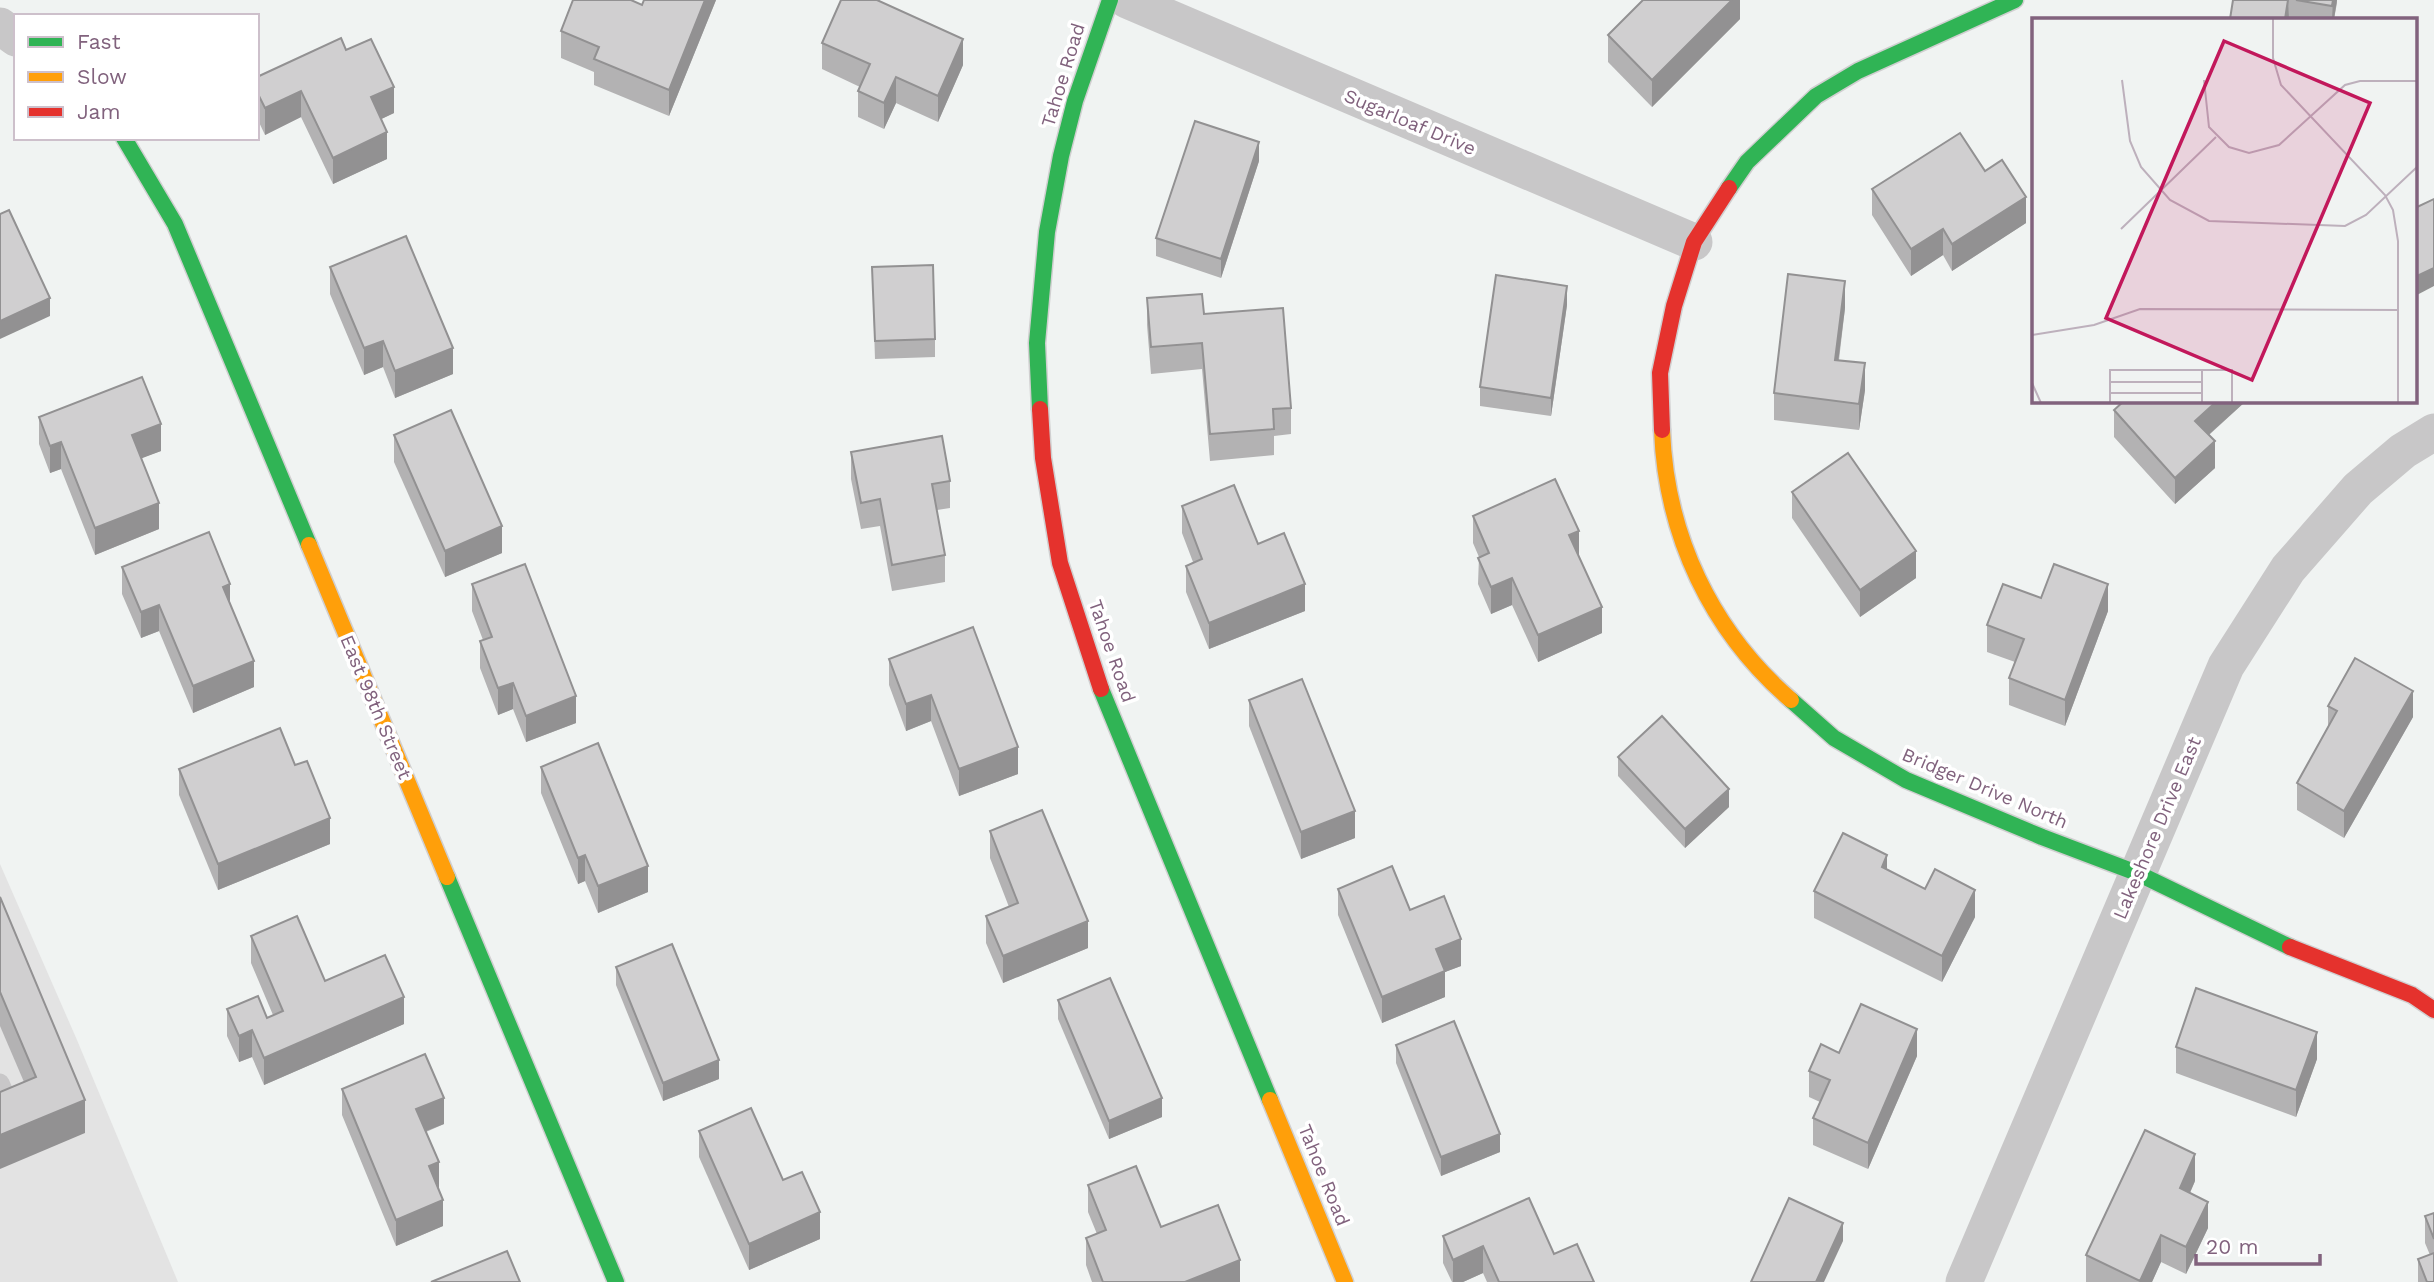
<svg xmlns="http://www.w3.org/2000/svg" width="2434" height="1282" viewBox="0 0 2434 1282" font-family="'Work Sans',sans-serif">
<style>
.built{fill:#e3e3e3}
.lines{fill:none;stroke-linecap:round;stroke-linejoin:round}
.fast-casing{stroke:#d0cfd0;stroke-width:19}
.slow-casing{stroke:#d0cfd0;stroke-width:19}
.jam-casing{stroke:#d0cfd0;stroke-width:19}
.lane{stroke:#c8c7c8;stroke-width:19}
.street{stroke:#c8c7c8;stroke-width:37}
.fast{stroke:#30b455;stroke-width:16}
.slow{stroke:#ff9f0a;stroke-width:16}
.jam{stroke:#e5322d;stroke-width:16}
.wall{fill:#b3b2b3}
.shaded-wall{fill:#929192}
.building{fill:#d0cfd0;stroke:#929192;stroke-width:2}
.labels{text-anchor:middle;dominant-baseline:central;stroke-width:7;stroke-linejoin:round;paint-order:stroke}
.street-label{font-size:19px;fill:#81627d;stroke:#fff}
.inset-road{fill:none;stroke:#bdb0bc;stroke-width:2}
.view{fill:#c2185b;fill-opacity:0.15;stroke:#c2185b;stroke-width:3.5}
.inset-edge{fill:none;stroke:#81627d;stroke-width:3.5}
</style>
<rect width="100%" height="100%" fill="#f0f3f2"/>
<path class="built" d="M0 864 77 1040 178 1282H0Z"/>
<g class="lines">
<g class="fast-casing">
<g id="fast">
<path d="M124 138 175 224 309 545"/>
<path d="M1729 188 1747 162 1816 96 1858 71 2015 0"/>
<path d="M1040 409 1037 343 1047 232 1061 156 1075 101 1110 0"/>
<path d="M1101 689 1270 1100"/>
<path d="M1791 700 1834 738 1906 780 2042 837 2137 873 2290 947"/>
<path d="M447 877 616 1282"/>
</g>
</g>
<g class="slow-casing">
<g id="slow">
<path d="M1662 430C1666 535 1711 631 1791 700"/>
<path d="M309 545 447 877"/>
<path d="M1270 1100 1345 1282"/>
</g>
</g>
<g class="jam-casing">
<g id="jam">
<path d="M1040 409 1043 458 1060 563 1101 689"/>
<path d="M1662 430 1660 373 1674 306 1694 242 1729 188"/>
<path d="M2290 947 2412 995 2434 1010"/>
</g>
</g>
<path class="lane" d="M0 1083 8 1101 0 1105"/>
<g class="street">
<path d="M1127 0 1694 242"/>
<path d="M0 26 16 38"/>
<path d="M1964 1282 2226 666 2288 569 2358 489 2403 451 2434 432"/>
</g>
<use href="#fast" class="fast"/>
<use href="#slow" class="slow"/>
<use href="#jam" class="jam"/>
</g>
<g class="wall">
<path d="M644 0H716L669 116 594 85V72L561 58V31L642 5Z"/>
<path d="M1740 0V19L1652 107 1608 62V35Z"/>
<path d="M2233 0H2337V3L2334 19H2230Z"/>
<path d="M822 43 963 65 938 122 896 103 884 129 858 117V91L860 87 822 69Z"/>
<path d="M346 50 394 113 381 119 387 159 333 184 301 117 265 135 257 118V77Z"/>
<path d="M1259 161 1221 278 1156 256V238Z"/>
<path d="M1985 171 2026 223 1952 271 1943 255 1911 276 1872 215V189Z"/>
<path d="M330 267 453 374 395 398 383 367 364 375 330 294Z"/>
<path d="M872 267 935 339V357L875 359Z"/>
<path d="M1147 298 1204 314 1291 408V434L1274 436V455L1210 461 1202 369 1151 374 1147 325Z"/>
<path d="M1567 305 1551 416 1480 406V387Z"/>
<path d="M1845 308 1839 360 1865 390 1859 430 1774 420V393Z"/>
<path d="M2124 401H2246L2209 435 2215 468 2175 504 2114 437V410Z"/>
<path d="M39 417 161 451 141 458 159 529 95 555 61 469 50 473 39 444Z"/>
<path d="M394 435 502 553 445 577 394 462Z"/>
<path d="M851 452 950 481V508L937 510 945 555V582L892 591 880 526 861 529 851 479Z"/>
<path d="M1792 492 1916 578 1860 617 1792 518Z"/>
<path d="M1182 506 1258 544 1305 611 1209 649 1186 592V566L1193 562 1182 533Z"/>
<path d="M1473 516 1579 556 1602 633 1538 662 1512 605 1491 614 1478 584 1479 557 1473 543Z"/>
<path d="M122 567 230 604 254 687 193 713 159 631 141 638 122 594Z"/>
<path d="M472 584 576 723 526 742 513 709 498 715 480 668V641L483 640 472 611Z"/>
<path d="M2041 598 2108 611 2065 726 2009 705V678L2015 662 1987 652V625Z"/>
<path d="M973 627 1018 774 959 796 931 721 906 731 889 685V659Z"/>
<path d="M1249 700 1355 838 1301 859 1249 726Z"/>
<path d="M2328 706 2413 717 2344 838 2297 810V783L2328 727Z"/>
<path d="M1618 757 1729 807 1685 848 1618 776Z"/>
<path d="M541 767 648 892 598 913 585 881 578 884 541 793Z"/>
<path d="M179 769 330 844 218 890 179 795Z"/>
<path d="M990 831 1088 948 1003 983 986 943V916L1009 907 990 858Z"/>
<path d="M1887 870 1975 917 1942 982 1814 918V891Z"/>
<path d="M1338 889 1410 910 1461 966 1445 972V997L1382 1023 1338 915Z"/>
<path d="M0 897 85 1133 24 1082 0 1026Z"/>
<path d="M251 936 325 981 404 1024 264 1085 252 1057 239 1062 227 1036V1009L267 1018 273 1015 251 963Z"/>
<path d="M616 967 719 1079 663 1101 616 985Z"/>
<path d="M1058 1000 1162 1117 1109 1139 1058 1019Z"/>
<path d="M1396 1045 1500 1152 1441 1176 1396 1063Z"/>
<path d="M2176 1047 2317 1059 2296 1117 2176 1073Z"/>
<path d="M1839 1053 1917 1056 1868 1169 1813 1145V1118L1820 1102 1809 1097V1071Z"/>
<path d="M342 1089 444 1124 426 1132 443 1226 396 1246 342 1115Z"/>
<path d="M699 1131 783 1180 820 1239 749 1270 699 1157Z"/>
<path d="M2195 1181 2190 1193 2208 1228 2186 1274 2161 1262 2152 1282H2086V1255Z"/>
<path d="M1088 1185 1161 1227 1240 1282H1092L1086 1265V1238L1097 1234 1088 1212Z"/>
<path d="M2434 1213V1282H2418V1259L2430 1255 2425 1243V1216Z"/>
<path d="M1443 1236 1554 1254 1594 1282H1487L1483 1273 1463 1282H1452L1443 1263Z"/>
</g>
<g class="shaded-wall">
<path d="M705 0H716L669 116V90Z"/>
<path d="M1732 0H1740V19L1652 107V80Z"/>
<path d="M2288 0 2289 19H2285Z"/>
<path d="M2333 0H2337L2334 19H2332Z"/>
<path d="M963 39V65L938 122V96Z"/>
<path d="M896 77V103L884 129V103Z"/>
<path d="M394 87V113L371 124V97Z"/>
<path d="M301 91V117L265 135V108Z"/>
<path d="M387 132V159L333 184V158Z"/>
<path d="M1259 142V161L1221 278V259Z"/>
<path d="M2026 197V223L1952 271V244Z"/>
<path d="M1943 229V255L1911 276V249Z"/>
<path d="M2434 268V286L2415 296V277Z"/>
<path d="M1845 281V308L1835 386V360Z"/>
<path d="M1567 286V305L1551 416V398Z"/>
<path d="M50 298V316L0 339V321Z"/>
<path d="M383 341V367L364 375V348Z"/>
<path d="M453 348V374L395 398V371Z"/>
<path d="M1865 363V390L1859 430V404Z"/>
<path d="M2217 401H2246L2195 447V421Z"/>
<path d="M161 424V451L132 462V435Z"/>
<path d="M2215 441V468L2175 504V478Z"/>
<path d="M61 442V469L50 473V446Z"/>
<path d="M159 503V529L95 555V528Z"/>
<path d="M502 526V553L445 577V551Z"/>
<path d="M1579 531V558L1569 535Z"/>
<path d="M1916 551V578L1860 617V590Z"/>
<path d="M1512 578V605L1491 614V587Z"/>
<path d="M230 584V610L223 587Z"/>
<path d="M1305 584V611L1209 649V623Z"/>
<path d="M2108 584V611L2065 726V700Z"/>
<path d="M159 605V631L141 638V612Z"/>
<path d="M1602 607V633L1538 662V635Z"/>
<path d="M254 661V687L193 713V686Z"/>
<path d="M513 683V709L498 715V688Z"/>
<path d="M2413 691V717L2344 838V811Z"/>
<path d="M931 695V721L906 731V704Z"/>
<path d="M576 696V723L526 742V716Z"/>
<path d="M1018 747V774L959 796V769Z"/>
<path d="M1729 789V807L1685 848V829Z"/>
<path d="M1355 811V838L1301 859V832Z"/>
<path d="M330 818V844L218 890V864Z"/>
<path d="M585 855V881L578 884V858Z"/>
<path d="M1887 855V882L1882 867Z"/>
<path d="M648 866V892L598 913V886Z"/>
<path d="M1975 890V917L1942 982V956Z"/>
<path d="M1088 921V948L1003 983V956Z"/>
<path d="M1461 939V966L1445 972V997L1382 1023V997L1436 949Z"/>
<path d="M404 997V1024L264 1085V1058Z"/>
<path d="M1917 1029V1056L1868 1169V1143Z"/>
<path d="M252 1030V1057L239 1062V1036Z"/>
<path d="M2317 1032V1059L2296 1117V1090Z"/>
<path d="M719 1060V1079L663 1101V1083Z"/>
<path d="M444 1098V1124L416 1135V1109Z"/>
<path d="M1162 1098V1117L1109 1139V1121Z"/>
<path d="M85 1100V1133L0 1169V1135Z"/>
<path d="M1500 1134V1152L1441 1176V1157Z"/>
<path d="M2195 1154V1181L2180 1215V1188Z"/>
<path d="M439 1162V1189L429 1166Z"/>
<path d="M443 1200V1226L396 1246V1220Z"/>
<path d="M2208 1202V1228L2186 1274V1247Z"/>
<path d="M820 1212V1239L749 1270V1244Z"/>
<path d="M1843 1223V1241L1824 1282H1816Z"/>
<path d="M2161 1235V1262L2152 1282H2140Z"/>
<path d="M1483 1246V1273L1463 1282H1453V1260Z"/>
<path d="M1240 1260V1282H1185Z"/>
</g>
<g class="building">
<path d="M573 0H631L642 5 644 0H705L669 90 594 59 599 47 561 31Z"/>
<path d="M841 0H877L963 39 938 96 896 77 884 103 858 91 870 64 822 43Z"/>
<path d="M1643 0H1732L1652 80 1608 35Z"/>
<path d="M2233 0H2288L2285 19H2230Z"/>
<path d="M2296 0H2333L2332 6Z"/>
<path d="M341 38 346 50 371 39 394 87 371 97 387 132 333 158 301 91 265 108 257 92V77Z"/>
<path d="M1195 121 1259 142 1221 259 1156 238Z"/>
<path d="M1960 133 1985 171 2002 160 2026 197 1952 244 1943 229 1911 249 1872 189Z"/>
<path d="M2434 199V268L2415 277V208Z"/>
<path d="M9 210 50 298 0 321V214Z"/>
<path d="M406 236 453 348 395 371 383 341 364 348 330 267Z"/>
<path d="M933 265 935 339 875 341 872 267Z"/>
<path d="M1788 274 1845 281 1835 360 1865 363 1859 404 1774 393Z"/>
<path d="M1496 275 1567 286 1551 398 1480 387Z"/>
<path d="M1202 294 1204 314 1283 308 1291 408 1273 409 1274 429 1210 434 1202 343 1151 347 1147 298Z"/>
<path d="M142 377 161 424 132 435 159 503 95 528 61 442 50 446 39 417Z"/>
<path d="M2124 401H2217L2195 421 2215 441 2175 478 2114 410Z"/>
<path d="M451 410 502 526 445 551 394 435Z"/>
<path d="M942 436 950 481 932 484 945 555 892 565 880 499 861 503 851 452Z"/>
<path d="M1848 453 1916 551 1860 590 1792 492Z"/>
<path d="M1555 479 1579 531 1569 535 1602 607 1538 635 1512 578 1491 587 1478 558 1489 553 1473 516Z"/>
<path d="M1234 485 1258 544 1284 533 1305 584 1209 623 1186 566 1202 559 1182 506Z"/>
<path d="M209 532 230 584 223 587 254 661 193 686 159 605 141 612 122 567Z"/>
<path d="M525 564 576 696 526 716 513 683 498 688 480 641 492 637 472 584Z"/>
<path d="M2054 564 2108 584 2065 700 2009 678 2024 639 1987 625 2003 584 2041 598Z"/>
<path d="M973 627 1018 747 959 769 931 695 906 704 889 659Z"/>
<path d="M2355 658 2413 691 2344 811 2297 783 2337 711 2328 706Z"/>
<path d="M1302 679 1355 811 1301 832 1249 700Z"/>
<path d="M1662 716 1729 789 1685 829 1618 757Z"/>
<path d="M280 728 295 765 307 761 330 818 218 864 179 769Z"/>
<path d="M598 743 648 866 598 886 585 855 578 858 541 767Z"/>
<path d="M1042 810 1088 921 1003 956 986 916 1018 903 990 831Z"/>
<path d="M1843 833 1887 855 1882 867 1925 889 1935 869 1975 890 1942 956 1814 891Z"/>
<path d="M1392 866 1410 910 1444 896 1461 939 1436 949 1445 971 1382 997 1338 889Z"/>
<path d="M0 897 85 1100 0 1135V1092L36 1077 0 992Z"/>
<path d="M297 916 325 981 385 955 404 997 264 1058 252 1030 239 1036 227 1009 258 996 267 1018 283 1011 251 936Z"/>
<path d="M672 944 719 1060 663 1083 616 967Z"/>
<path d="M1110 978 1162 1098 1109 1121 1058 1000Z"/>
<path d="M2196 988 2317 1032 2296 1090 2176 1047Z"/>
<path d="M1861 1004 1917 1029 1868 1143 1813 1118 1830 1080 1809 1071 1821 1044 1839 1053Z"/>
<path d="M1454 1021 1500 1134 1441 1157 1396 1045Z"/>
<path d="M425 1054 444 1098 416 1109 439 1162 429 1166 443 1200 396 1220 342 1089Z"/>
<path d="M751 1108 783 1180 802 1172 820 1212 749 1244 699 1131Z"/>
<path d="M2145 1130 2195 1154 2180 1188 2208 1202 2186 1247 2161 1235 2140 1281 2086 1255Z"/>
<path d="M1136 1166 1161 1227 1218 1205 1240 1260 1185 1282H1103L1086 1238 1106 1230 1088 1185Z"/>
<path d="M1529 1198 1554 1254 1577 1244 1594 1282H1499L1483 1246 1453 1260 1443 1236Z"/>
<path d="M1789 1198 1843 1223 1816 1282H1751Z"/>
<path d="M2434 1213V1239L2425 1216Z"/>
<path d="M507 1251 520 1282H431Z"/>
<path d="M2434 1253V1282H2427L2418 1259Z"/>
</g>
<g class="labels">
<g class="street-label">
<text transform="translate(1063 75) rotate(-73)">Tahoe Road</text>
<text transform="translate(1410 122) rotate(23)">Sugarloaf Drive</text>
<text transform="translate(1112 651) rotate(71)">Tahoe Road</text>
<text transform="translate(376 707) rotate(67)">East 98th Street</text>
<text transform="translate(1985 788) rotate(23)">Bridger Drive North</text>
<text transform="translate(2157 828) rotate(-67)">Lakeshore Drive East</text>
<text transform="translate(1324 1175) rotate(68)">Tahoe Road</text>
</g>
</g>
<g transform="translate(2032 18)">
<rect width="385" height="385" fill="#f0f3f2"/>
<path class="inset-road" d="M241 0V40L249 67 353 177 361 192 366 223V385M90 62 98 123 109 149 138 182 177 203 313 208 334 197 385 149M172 62 177 109 197 129 217 135 247 127 313 67 328 63H385M89 211 184 119M0 317 62 307 108 291 366 292M170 352V385M78 364H170M0 365 9 385M78 375H170M78 385V352H200V385"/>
<path class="view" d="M192 23 338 85 220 362 74 300Z"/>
<rect width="385" height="385" class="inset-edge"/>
</g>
<rect x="14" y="14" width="245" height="126" fill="#ffffff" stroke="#cdc0cb" stroke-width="2"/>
<rect x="28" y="37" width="35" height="10" fill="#30b455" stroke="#cdc0cb" stroke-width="2"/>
<text x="77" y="49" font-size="21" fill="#81627d">Fast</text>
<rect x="28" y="72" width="35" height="10" fill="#ff9f0a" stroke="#cdc0cb" stroke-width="2"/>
<text x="77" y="84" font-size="21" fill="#81627d">Slow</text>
<rect x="28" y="107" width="35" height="10" fill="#e5322d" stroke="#cdc0cb" stroke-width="2"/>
<text x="77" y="119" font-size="21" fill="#81627d">Jam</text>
<path d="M2196 1254v10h124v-10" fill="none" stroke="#81627d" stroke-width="3.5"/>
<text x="2206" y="1254" font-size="21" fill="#81627d" stroke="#ffffff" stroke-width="5" paint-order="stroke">20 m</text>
</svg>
